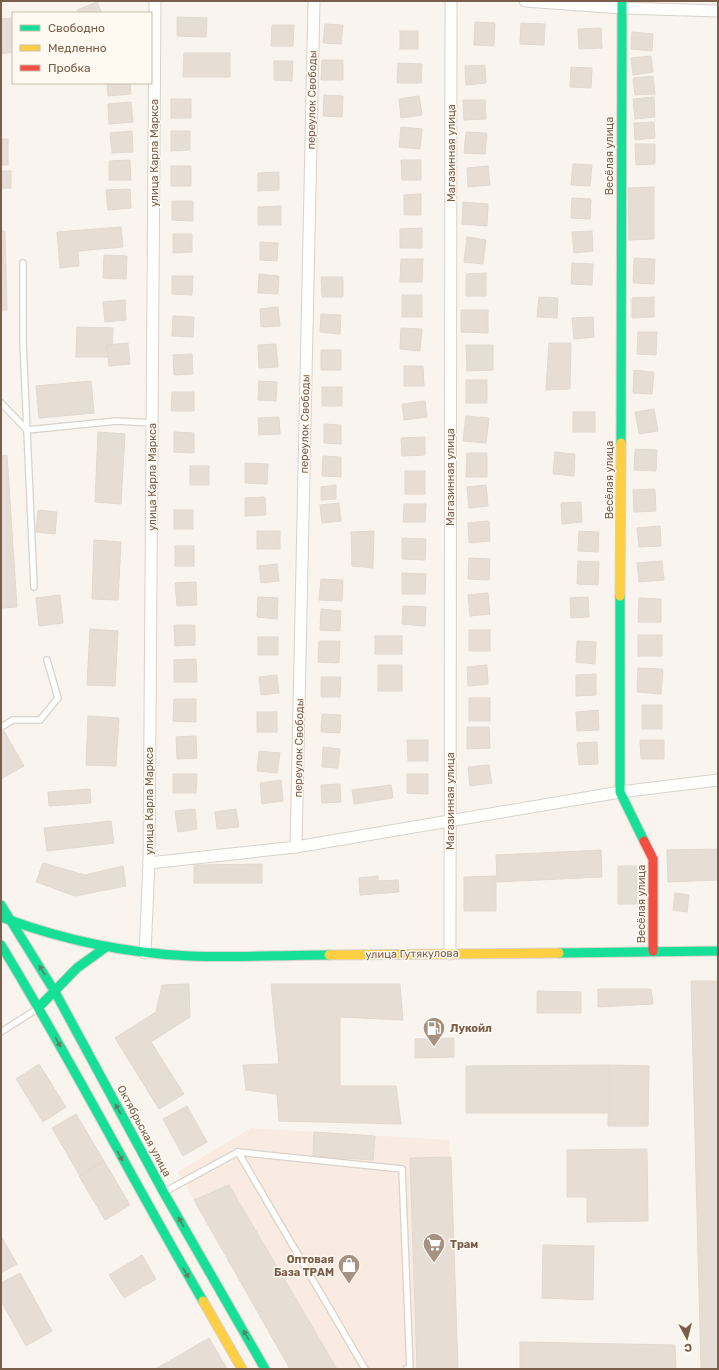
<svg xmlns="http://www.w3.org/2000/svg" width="719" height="1370" viewBox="0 0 719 1370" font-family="Rubik,sans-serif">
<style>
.commercial{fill:#f9eae2}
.building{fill:#e6ded5;stroke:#e2d8cf}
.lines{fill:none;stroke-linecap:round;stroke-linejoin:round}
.lane-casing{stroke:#d8d2cc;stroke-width:8}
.street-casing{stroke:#d8d2cc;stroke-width:13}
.fast-casing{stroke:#dad2cb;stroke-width:11}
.slow-casing{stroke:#dad2cb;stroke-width:11}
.jam-casing{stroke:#dad2cb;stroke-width:11}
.lane{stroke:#fefefc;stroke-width:5.5}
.street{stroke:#fefefc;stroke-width:11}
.fast{stroke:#16e098;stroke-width:9}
.slow{stroke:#ffcf43;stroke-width:9}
.jam{stroke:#f24e42;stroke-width:9}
.oneway{fill:#617e5e}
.labels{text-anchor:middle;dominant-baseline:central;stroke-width:3;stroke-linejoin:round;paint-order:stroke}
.street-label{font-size:11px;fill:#7a5d4a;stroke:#fffaf1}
.poi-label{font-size:11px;font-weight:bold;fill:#7a5d4a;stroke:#fffaf1;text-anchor:start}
</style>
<rect width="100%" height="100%" fill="#f9f5ee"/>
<path class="commercial" d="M251 1128 449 1140 458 1369H290L178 1172Z"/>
<g class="building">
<path d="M97 2 102 13H78L77 10Z"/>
<path d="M177 17 207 18 206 37 177 36Z"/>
<path d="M13 18V52L1 54V19Z"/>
<path d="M475 22 495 23 494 46 474 45Z"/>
<path d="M521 23 545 24 544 45 520 44Z"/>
<path d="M325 24 343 25 341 44 323 43Z"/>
<path d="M272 25H294L293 46H271Z"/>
<path d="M601 28 602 48 579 49 578 29Z"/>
<rect x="400" y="31" width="18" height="18"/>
<path d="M632 32 653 34 652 51 631 49Z"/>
<path d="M184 53H230V77H183Z"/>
<path d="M651 56 653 72 633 75 631 58Z"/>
<path d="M322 60H343V80H321Z"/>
<path d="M274 61H293L292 81 274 80Z"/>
<path d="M398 63 422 64 421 83H397Z"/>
<path d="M485 65 486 83 466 85 465 66Z"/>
<path d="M571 67 592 68 591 88 570 87Z"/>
<path d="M653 76 655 94 635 95 633 78Z"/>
<path d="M107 83H130L131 94 108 96Z"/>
<path d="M324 95 343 96 342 117 323 116Z"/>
<path d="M419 96 422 115 401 118 399 99Z"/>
<path d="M654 97 655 117 635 119 633 99Z"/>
<rect x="171" y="99" width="20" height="19"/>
<path d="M463 100H485L486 119 464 120Z"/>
<path d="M131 102 133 122 109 124 108 104Z"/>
<path d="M654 122 655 138 635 140 634 123Z"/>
<path d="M401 127 422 129 420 149 399 147Z"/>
<path d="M132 131 133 152 112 153 110 133Z"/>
<path d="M171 131H190V150L171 151Z"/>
<path d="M466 132 487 133 485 154 464 153Z"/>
<rect x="1" y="139" width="7" height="26"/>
<path d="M635 144H655V164L636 165Z"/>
<path d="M130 160 131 180H109V161Z"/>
<path d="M401 160H421V180H402Z"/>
<path d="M573 164 592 165 590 186 571 185Z"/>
<rect x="171" y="166" width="20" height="20"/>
<path d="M488 166 490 185 468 187 467 168Z"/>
<rect x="1" y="171" width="10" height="17"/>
<path d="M279 172V190L258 191V173Z"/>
<path d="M654 187V239L629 240 628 188Z"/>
<path d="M130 189 131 208 108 210 106 190Z"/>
<path d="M421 194V215H404V195Z"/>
<path d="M572 198 591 199 590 219 571 218Z"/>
<path d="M172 201H193V221L172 220Z"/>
<path d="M463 202 488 204 487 226 462 224Z"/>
<path d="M281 206V225H258V207Z"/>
<path d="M121 227 123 247 78 251 79 266 60 268 57 232Z"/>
<path d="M422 228V248H400V229Z"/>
<path d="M1 231H5L7 310H1Z"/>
<path d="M592 231 593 251 574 253 572 232Z"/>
<path d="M173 234H192V252L173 253Z"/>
<path d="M467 237 486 240 483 264 464 262Z"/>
<path d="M260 242 278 243 277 261 260 260Z"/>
<path d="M104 255 127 256 126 279 103 278Z"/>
<path d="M634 258 655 259 654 284 633 283Z"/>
<path d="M401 259H423L422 282H400Z"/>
<path d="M572 263 593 264 592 285 571 284Z"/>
<path d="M486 273V296H466V274Z"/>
<path d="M259 274 279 276 278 294 258 293Z"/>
<path d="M172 276H193L192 295 172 294Z"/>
<path d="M321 277H343V297H322Z"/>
<rect x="402" y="295" width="20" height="22"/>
<path d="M539 297 558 298 557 318 537 317Z"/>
<path d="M654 297V317L632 318V298Z"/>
<path d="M125 300 126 320 105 322 103 302Z"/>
<path d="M278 307 280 326 261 327 260 309Z"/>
<path d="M461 310H488V333L461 332Z"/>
<path d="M321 314 341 315 340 334 320 332Z"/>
<path d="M173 316 194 317 193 337 172 336Z"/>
<path d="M593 317 594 337 574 339 572 318Z"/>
<path d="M77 327 113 328 112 357H76Z"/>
<path d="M401 328 422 329 420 351 400 349Z"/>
<path d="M638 332H657L656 355 637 354Z"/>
<path d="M128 343 130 364 109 366 107 345Z"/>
<path d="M549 343H571L570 389 546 390Z"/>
<path d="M276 344 278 367 259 368 258 345Z"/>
<path d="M466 345H493V370L467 371Z"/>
<rect x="321" y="350" width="20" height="20"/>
<path d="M192 354 193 374 174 375 173 355Z"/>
<path d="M404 366H423L424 386H404Z"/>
<path d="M634 370 654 372 652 394 633 393Z"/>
<rect x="466" y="380" width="21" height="23"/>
<path d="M91 381 94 413 39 418 36 386Z"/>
<path d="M259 381 277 382 276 401 258 400Z"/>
<rect x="322" y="387" width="20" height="19"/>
<path d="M172 392H194V411H171Z"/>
<path d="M425 401 427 417 404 420 402 404Z"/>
<path d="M654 409 658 431 639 434 635 412Z"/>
<rect x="573" y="412" width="22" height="20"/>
<path d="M466 416 489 418 486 443 463 441Z"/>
<path d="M279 417 280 434 259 435 258 418Z"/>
<path d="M324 424 341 425V444L324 443Z"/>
<path d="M98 432 125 434 121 504 95 502Z"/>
<path d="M174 432 194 433V453L174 452Z"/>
<path d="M425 437V455L402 456 401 438Z"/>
<path d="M635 449 657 450 656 471 634 470Z"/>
<path d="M555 452 575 454 574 476 553 474Z"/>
<path d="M467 453H487V477H466Z"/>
<path d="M7 455 17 607 1 608V456Z"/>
<path d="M323 456 341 457V477L322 476Z"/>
<path d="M245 463 268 464 267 484 245 483Z"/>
<rect x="190" y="466" width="19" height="19"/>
<rect x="405" y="471" width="20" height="23"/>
<path d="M336 485V499L321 500V487Z"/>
<path d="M486 485 488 506 469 508 467 487Z"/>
<path d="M655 489 656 511 634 512 633 490Z"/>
<path d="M265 497 266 515 245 516V498Z"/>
<path d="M581 502 582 522 562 524 561 503Z"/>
<path d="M339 503 341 521 322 523 320 505Z"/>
<path d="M404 504H426L425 522H403Z"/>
<path d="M38 510 57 512 55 534 36 532Z"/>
<rect x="174" y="510" width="19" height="19"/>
<path d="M489 521 490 541 469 543 468 523Z"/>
<path d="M660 526 661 546 639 547 637 528Z"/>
<rect x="257" y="531" width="23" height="18"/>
<path d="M374 531 373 568 352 566 351 532Z"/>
<path d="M579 531 599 532 598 552 578 551Z"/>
<path d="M402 538 426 539 425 560 402 559Z"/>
<path d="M94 540 121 542 118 600 92 599Z"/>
<rect x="175" y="546" width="19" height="20"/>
<path d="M469 558 490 559 489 580 468 579Z"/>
<path d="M578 561 599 562 598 585 577 584Z"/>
<path d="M662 561 664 580 639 582 637 563Z"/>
<path d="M277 564 279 581 261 583 259 566Z"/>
<path d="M402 573 426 574 425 594H402Z"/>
<path d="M321 579 343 580 342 601 319 600Z"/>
<path d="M196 582 197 605 177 606 175 583Z"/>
<path d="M488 593 490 614 470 616 468 595Z"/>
<path d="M60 595 63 623 39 626 36 598Z"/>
<path d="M258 597 278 598 277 619 257 617Z"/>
<path d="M588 597 589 617 571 618 570 598Z"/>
<path d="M639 598 661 599V622H638Z"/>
<path d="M403 606 426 607 425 626 402 624Z"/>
<path d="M321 609 341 611 340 631 320 630Z"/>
<path d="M174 625H195V645L175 646Z"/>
<path d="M90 629 118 631 115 686 87 685Z"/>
<rect x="469" y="630" width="21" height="21"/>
<rect x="638" y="635" width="24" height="21"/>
<rect x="375" y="636" width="27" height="18"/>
<rect x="258" y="637" width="20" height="18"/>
<path d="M319 641H340L339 663 318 662Z"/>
<path d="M577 641 596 642 595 664 576 662Z"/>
<path d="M196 659 197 682H174V660Z"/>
<rect x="378" y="665" width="24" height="26"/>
<path d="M487 665 488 684 468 686 467 667Z"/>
<path d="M638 668 663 669 661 694 637 692Z"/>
<path d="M596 674V695L576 696V675Z"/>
<path d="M277 675 279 693 261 695 259 677Z"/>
<path d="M321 677H341L340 697H321Z"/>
<rect x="469" y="698" width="21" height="23"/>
<path d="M174 699H196V722L173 721Z"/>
<rect x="642" y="705" width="20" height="24"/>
<path d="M598 710 599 730 577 731 576 712Z"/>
<rect x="257" y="712" width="20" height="20"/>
<path d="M322 714 341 715 340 733 321 732Z"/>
<path d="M88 716 119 718 116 766 86 765Z"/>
<path d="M467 727H489L490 748 467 749Z"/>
<path d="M4 731 24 766 1 779V733Z"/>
<path d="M196 736 197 758 177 759 176 737Z"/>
<path d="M407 740H428V761H408Z"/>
<path d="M640 740H664V759H641Z"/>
<path d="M597 742 598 764 579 765 577 743Z"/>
<path d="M323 747 340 749 338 768 322 767Z"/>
<path d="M259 751 280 753 277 773 257 771Z"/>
<path d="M489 765 492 783 470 786 468 767Z"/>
<path d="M173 774H197L196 793H173Z"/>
<path d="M407 774H428V794L407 793Z"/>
<path d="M281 780 283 801 262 804 260 783Z"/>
<path d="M340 784 341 802 322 803 321 785Z"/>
<path d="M391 785 393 798 354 804 352 790Z"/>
<path d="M90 789 91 803 49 806 48 792Z"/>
<path d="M195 809 197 829 178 832 175 811Z"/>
<path d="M236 809 239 827 217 829 215 812Z"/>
<path d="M111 821 114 843 47 851 44 828Z"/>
<path d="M718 849V880L668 882 667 850Z"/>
<path d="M601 850 602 877 497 882 496 855Z"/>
<path d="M43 863 85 875 123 866 126 886 75 896 36 882Z"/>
<path d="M262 864V883H194V865Z"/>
<rect x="618" y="866" width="19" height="38"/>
<path d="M378 876V881L398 880 399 892 360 895 359 878Z"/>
<path d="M496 876V911H464V877Z"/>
<path d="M675 893 689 895 687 912 673 910Z"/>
<path d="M691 981H718V1369H701Z"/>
<path d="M189 984 190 1017 151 1042 184 1094 159 1109 115 1038 156 1012 162 985Z"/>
<path d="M271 984H400L403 1020 340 1017V1086H396L401 1124 279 1121 277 1094 246 1090 243 1065 279 1064Z"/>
<path d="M598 989H651L653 1004 598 1007Z"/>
<path d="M537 991 581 992V1013H537Z"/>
<path d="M454 1038V1057L415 1058V1039Z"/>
<path d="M39 1064 66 1107 43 1122 16 1079Z"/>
<path d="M609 1065 649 1066 648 1126H608Z"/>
<path d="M609 1065V1113H466V1066Z"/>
<path d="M187 1106 207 1142 183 1156 163 1119Z"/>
<path d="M76 1114 104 1161 80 1176 52 1128Z"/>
<path d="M314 1132 375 1136 373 1160 313 1156Z"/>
<path d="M647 1149 648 1221 587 1222V1197H567V1150Z"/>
<path d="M451 1157 458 1369H417L410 1158Z"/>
<path d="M104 1161 130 1205 105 1220 79 1176Z"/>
<path d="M229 1185 337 1369H290L194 1200Z"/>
<path d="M1 1236 17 1264 1 1273Z"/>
<path d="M543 1245 594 1246 593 1300 542 1298Z"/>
<path d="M142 1255 156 1279 124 1298 109 1275Z"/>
<path d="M20 1273 52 1331 26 1346 1 1301V1283Z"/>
<path d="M209 1338 227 1369H155L173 1359Z"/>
<path d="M520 1342 675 1345 676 1369H520Z"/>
</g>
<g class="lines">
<g class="lane-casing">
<g id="lane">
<path d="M23 263V342L34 587"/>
<path d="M1 403 27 430 117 421 152 423"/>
<path d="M1 727 13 720H40L58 698 47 660"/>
<path d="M1 1032 37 1009"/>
<path d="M238 1152 365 1369"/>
<path d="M166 1191 238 1152 402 1169 410 1369H406"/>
</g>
</g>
<g class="street-casing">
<g id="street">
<path d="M525 1 622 8 718 11"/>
<path d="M296 847 314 1"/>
<path d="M149 863 296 847 620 792 718 780"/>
<path d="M145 953 149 863 155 1"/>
<path d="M450 954 451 1"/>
</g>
</g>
<g class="fast-casing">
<g id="fast">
<path d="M621 443 622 1"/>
<path d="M620 596V792L644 841"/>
<path d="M1 905 55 992 164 1193 265 1369"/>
<path d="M4 918C63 940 125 953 189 956 235 958 282 955 329 955"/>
<path d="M1 945C72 1061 134 1183 203 1301"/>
<path d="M559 953 718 951"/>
<path d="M39 1007 77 968 106 947"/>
</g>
</g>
<g class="slow-casing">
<g id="slow">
<path d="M620 596 621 443"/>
<path d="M329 955 559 953"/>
<path d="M203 1301 242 1369"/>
</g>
</g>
<g class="jam-casing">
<path id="jam" d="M644 841 653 859V951"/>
</g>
<use href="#lane" class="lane"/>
<use href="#street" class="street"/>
<use href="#fast" class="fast"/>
<use href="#slow" class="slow"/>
<use href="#jam" class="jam"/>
</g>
<defs><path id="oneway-solid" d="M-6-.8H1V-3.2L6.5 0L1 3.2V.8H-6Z"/></defs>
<g class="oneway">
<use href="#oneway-solid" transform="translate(42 970) rotate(-121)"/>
<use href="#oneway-solid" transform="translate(58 1042) rotate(61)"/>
<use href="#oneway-solid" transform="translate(118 1109) rotate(-119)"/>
<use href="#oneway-solid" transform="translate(120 1156) rotate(61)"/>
<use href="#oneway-solid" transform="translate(181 1222) rotate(-120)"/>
<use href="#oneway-solid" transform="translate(186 1273) rotate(60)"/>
<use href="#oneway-solid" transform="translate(246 1335) rotate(-120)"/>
</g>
<defs>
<g id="fuel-pin" transform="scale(1.15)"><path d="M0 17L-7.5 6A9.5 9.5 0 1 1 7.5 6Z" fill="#a69283" stroke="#fffaf1"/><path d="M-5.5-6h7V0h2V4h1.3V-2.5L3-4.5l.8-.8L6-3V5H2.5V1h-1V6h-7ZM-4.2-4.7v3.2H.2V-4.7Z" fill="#fff"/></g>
<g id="supermarket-pin" transform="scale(1.15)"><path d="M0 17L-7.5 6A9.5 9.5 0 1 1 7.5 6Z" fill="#a69283" stroke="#fffaf1"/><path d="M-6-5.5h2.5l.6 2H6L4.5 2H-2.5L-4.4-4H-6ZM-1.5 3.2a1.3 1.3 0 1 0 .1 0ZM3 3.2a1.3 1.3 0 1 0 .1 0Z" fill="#fff"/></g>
<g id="shop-pin" transform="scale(1.15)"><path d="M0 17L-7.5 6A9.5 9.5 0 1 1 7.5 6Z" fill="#a69283" stroke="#fffaf1"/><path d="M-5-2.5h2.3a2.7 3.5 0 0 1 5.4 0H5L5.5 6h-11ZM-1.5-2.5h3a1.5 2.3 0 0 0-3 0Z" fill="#fff"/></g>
</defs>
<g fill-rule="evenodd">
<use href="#fuel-pin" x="434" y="1028"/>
<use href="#supermarket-pin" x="434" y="1244"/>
<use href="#shop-pin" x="349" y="1265"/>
</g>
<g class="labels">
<g class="street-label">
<text transform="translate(312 100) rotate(-89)">переулок Свободы</text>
<text transform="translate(154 153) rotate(-90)">улица Карла Маркса</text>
<text transform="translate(451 153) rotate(-90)">Магазинная улица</text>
<text transform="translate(609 156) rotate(-90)">Весёлая улица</text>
<text transform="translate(305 424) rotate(-89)">переулок Свободы</text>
<text transform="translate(152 477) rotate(-90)">улица Карла Маркса</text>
<text transform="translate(450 477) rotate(-90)">Магазинная улица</text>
<text transform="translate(609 480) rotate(-90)">Весёлая улица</text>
<text transform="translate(299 748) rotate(-89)">переулок Свободы</text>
<text transform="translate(149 801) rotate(-90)">улица Карла Маркса</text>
<text transform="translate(450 801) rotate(-90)">Магазинная улица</text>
<text transform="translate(641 904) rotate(-90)">Весёлая улица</text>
<text transform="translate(412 954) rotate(-1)">улица Гутякулова</text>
<text transform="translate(144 1131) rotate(62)">Октябрьская улица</text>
</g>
<g class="poi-label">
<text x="450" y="1028">Лукойл</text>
<text x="450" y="1244">Трам</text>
<text x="334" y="1259" text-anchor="end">Оптовая<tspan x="334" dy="13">База ТРАМ</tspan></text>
</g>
</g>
<rect width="719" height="1370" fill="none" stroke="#7a5d4a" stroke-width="4"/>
<rect x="12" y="12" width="140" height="72" fill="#fffaf1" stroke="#cabbae"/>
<rect x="20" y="25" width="20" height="6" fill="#16e098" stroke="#cabbae"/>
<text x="48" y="32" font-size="12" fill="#7a5d4a">Свободно</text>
<rect x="20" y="45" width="20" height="6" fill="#ffcf43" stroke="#cabbae"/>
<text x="48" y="52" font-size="12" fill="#7a5d4a">Медленно</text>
<rect x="20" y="65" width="20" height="6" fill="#f24e42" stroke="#cabbae"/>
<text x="48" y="72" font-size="12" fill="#7a5d4a">Пробка</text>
<g transform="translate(687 1338) rotate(173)" stroke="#fffaf1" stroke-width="3" paint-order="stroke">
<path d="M0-3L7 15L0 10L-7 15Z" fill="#7a5d4a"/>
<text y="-6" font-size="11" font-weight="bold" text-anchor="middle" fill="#7a5d4a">С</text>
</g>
</svg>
